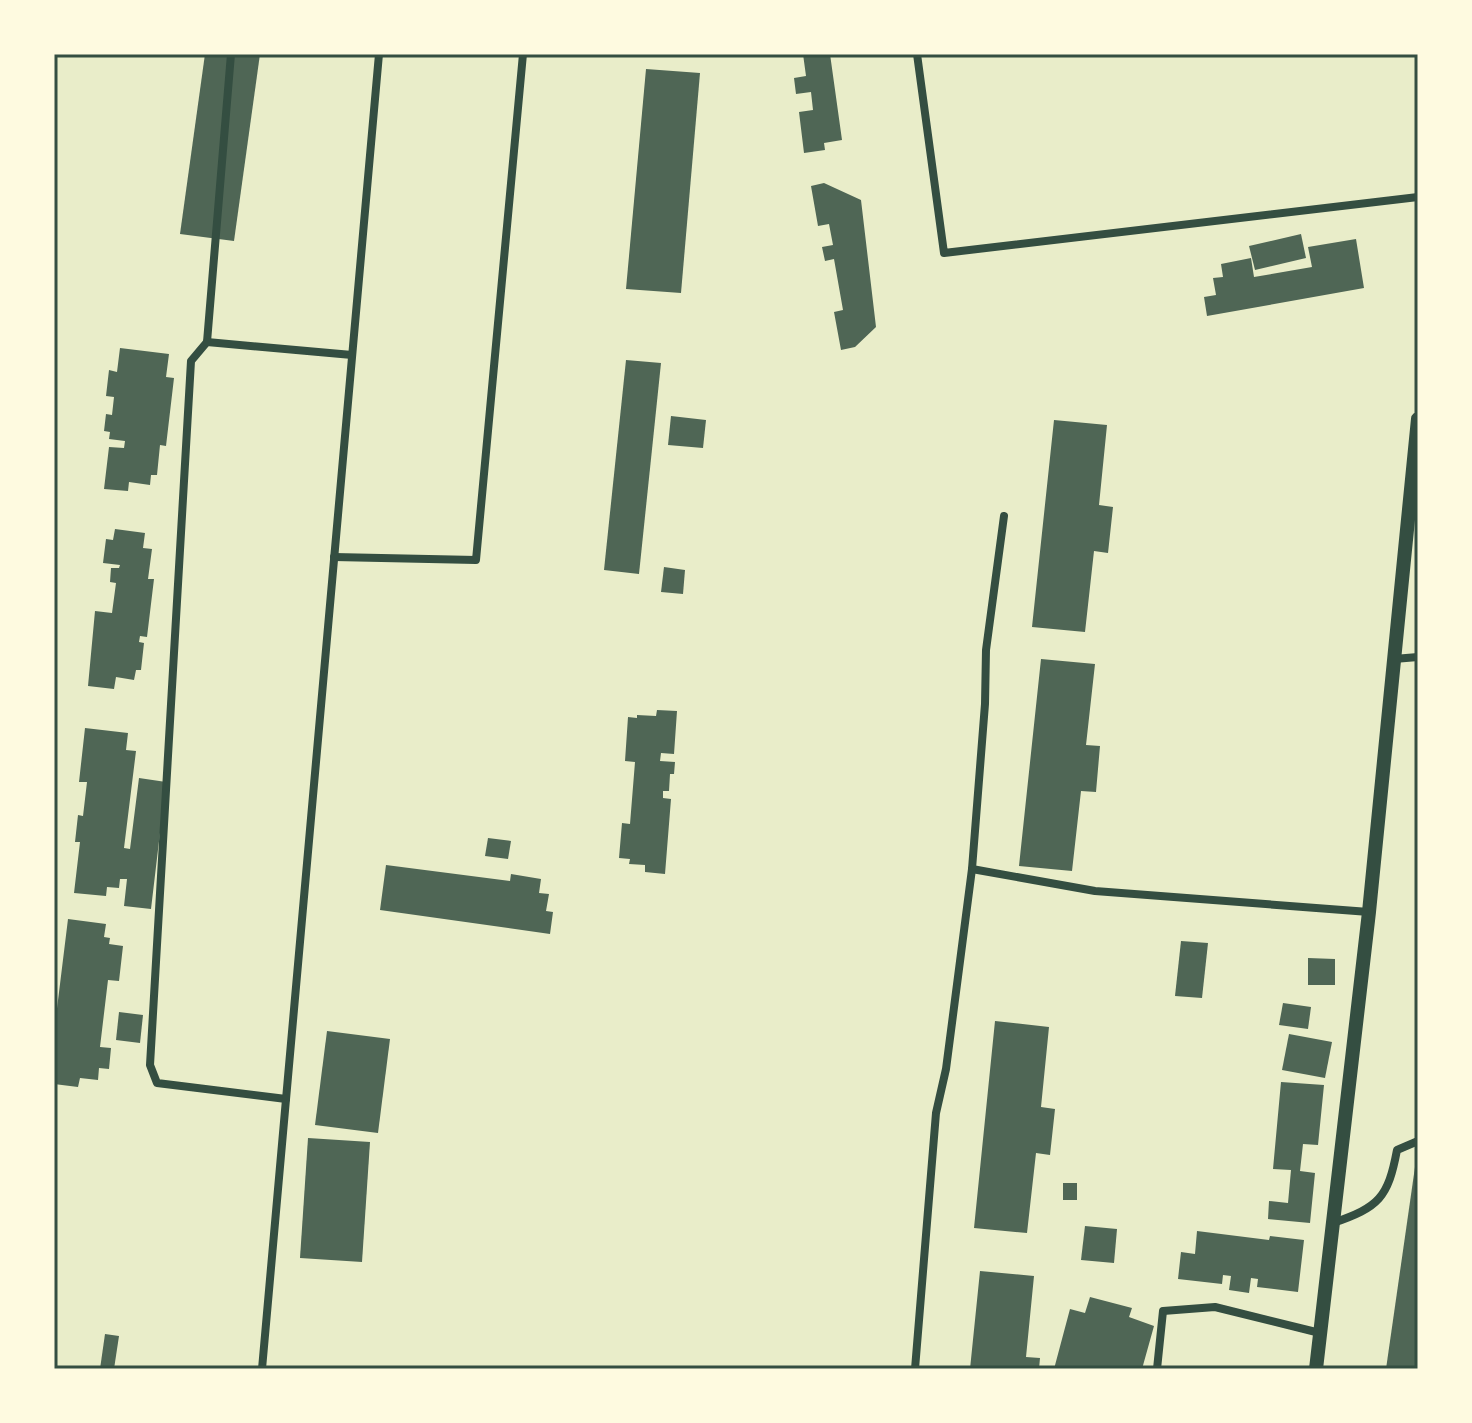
<svg xmlns="http://www.w3.org/2000/svg" width="1472" height="1423" viewBox="0 0 1472 1423" font-family="'Zilla Slab',serif">
<style>
.building{fill:#4f6655}
.lines{fill:none;stroke-linecap:round;stroke-linejoin:round}
.minor{stroke:#344e41;stroke-width:8}
.secondary{stroke:#344e41;stroke-width:14}
.neatline{fill:none;stroke:#344e41;stroke-width:3}
</style>
<rect width="100%" height="100%" fill="#e9edc9"/>
<g class="building">
<path d="M205 54H260L234 241 180 234Z"/>
<path d="M803 54H830L842 140 824 143 825 150 804 153 799 112 813 110 811 92 796 94 794 78 806 76Z"/>
<path d="M646 69 700 73 681 293 626 289Z"/>
<path d="M824 183 861 200 876 327 855 347 841 350 834 312 843 310 834 259 825 261 822 247 833 245 829 224 818 226 811 186Z"/>
<path d="M1301 234 1306 258 1255 270 1249 246Z"/>
<path d="M1356 239 1364 288 1207 316 1204 297 1216 295 1213 278 1223 277 1221 264 1251 258 1254 277 1312 267 1308 247Z"/>
<path d="M120 348 169 354 166 377 174 378 166 446 160 445 157 475H151L150 485 129 482 128 491 104 489 109 447 124 448 125 441 109 439 110 432 104 431 106 414 112 415 114 397 106 396 109 370 117 372Z"/>
<path d="M626 360 661 363 639 574 604 570Z"/>
<path d="M671 416 706 420 703 448 668 445Z"/>
<path d="M1054 420 1107 425 1099 505 1113 507 1108 553 1094 551 1085 632 1032 627Z"/>
<path d="M115 529 145 533 143 548 152 549 148 579H154L147 637 140 636 139 642 144 643 141 670H136L134 680 116 677 114 689 88 686 95 611 112 613 116 583 110 582 111 568H119L120 565 103 563 106 539 113 540Z"/>
<path d="M664 567 685 570 683 594 661 592Z"/>
<path d="M1041 659 1095 664 1086 745 1100 746 1096 792 1081 791 1072 871 1019 866Z"/>
<path d="M657 710 677 711 674 754 661 753 660 761 675 762 674 774H670L669 791H663V798L671 799 665 874 645 872V865L629 864 630 859 619 858 622 823 630 824 635 762 625 761 628 717 637 718V715L656 716Z"/>
<path d="M85 728 128 733 126 750 136 751 124 848 130 849 139 778 166 782 151 909 124 906 127 879H120L119 888 107 887 106 896 74 893 80 842H75L78 815 83 816 87 782H79Z"/>
<path d="M488 838 511 841 508 859 485 856Z"/>
<path d="M386 865 510 881 511 874 541 879 539 893 549 894 546 911 553 912 550 934 380 910Z"/>
<path d="M68 919 106 924 104 937 110 938 109 944 123 946 119 981 108 980 100 1047 111 1048 109 1069 99 1068 98 1080 80 1078 78 1087 54 1084V1033Z"/>
<path d="M1181 941 1208 943 1202 998 1175 996Z"/>
<path d="M1308 958 1335 959V985H1308Z"/>
<path d="M1283 1003 1311 1007 1308 1029 1279 1025Z"/>
<path d="M119 1012 143 1015 140 1043 116 1040Z"/>
<path d="M995 1021 1049 1027 1041 1107 1055 1109 1050 1155 1036 1153 1027 1233 974 1228Z"/>
<path d="M327 1031 390 1039 378 1133 315 1125Z"/>
<path d="M1289 1034 1332 1042 1325 1078 1282 1070Z"/>
<path d="M1281 1082 1324 1085 1318 1145 1303 1144 1300 1171 1315 1173 1310 1223 1268 1219 1269 1201 1288 1203 1291 1170 1273 1169Z"/>
<path d="M308 1138 370 1142 362 1262 300 1258Z"/>
<path d="M1416 1160 1418 1369H1386Z"/>
<rect x="1063" y="1183" width="14" height="17"/>
<path d="M1085 1226 1117 1229 1114 1263 1081 1260Z"/>
<path d="M1197 1231 1269 1240 1270 1236 1304 1240 1298 1292 1257 1287 1258 1279 1251 1278 1249 1293 1229 1290 1231 1276 1223 1275 1222 1284 1178 1279 1181 1252 1195 1254Z"/>
<path d="M980 1271 1034 1276 1026 1357 1040 1358 1039 1369H970Z"/>
<path d="M1090 1297 1132 1308 1129 1317 1154 1326 1142 1369H1054L1070 1309 1085 1313Z"/>
<path d="M105 1334 119 1336 114 1369H100Z"/>
</g>
<g class="lines">
<g class="minor">
<path d="M231 54 207 342 191 361 150 1065 157 1083 286 1099"/>
<path d="M917 54 944 253 1418 197"/>
<path d="M207 342 352 355"/>
<path d="M334 557 476 560 523 54"/>
<path d="M1394 659 1418 657"/>
<path d="M972 869 1095 891 1369 912"/>
<path d="M1333 1223C1379 1207 1388 1198 1397 1150L1418 1141"/>
<path d="M262 1369 379 54"/>
<path d="M915 1369 936 1113 946 1069 972 869 985 704 986 650 1004 516"/>
<path d="M1157 1369 1163 1311 1215 1307 1320 1333"/>
</g>
<path class="secondary" d="M1316 1369 1369 912 1418 419"/>
</g>
<rect width="1472" height="1423" fill="none" stroke="#fefae0" stroke-width="112"/>
<rect x="56" y="56" width="1360" height="1311" class="neatline"/>
</svg>
